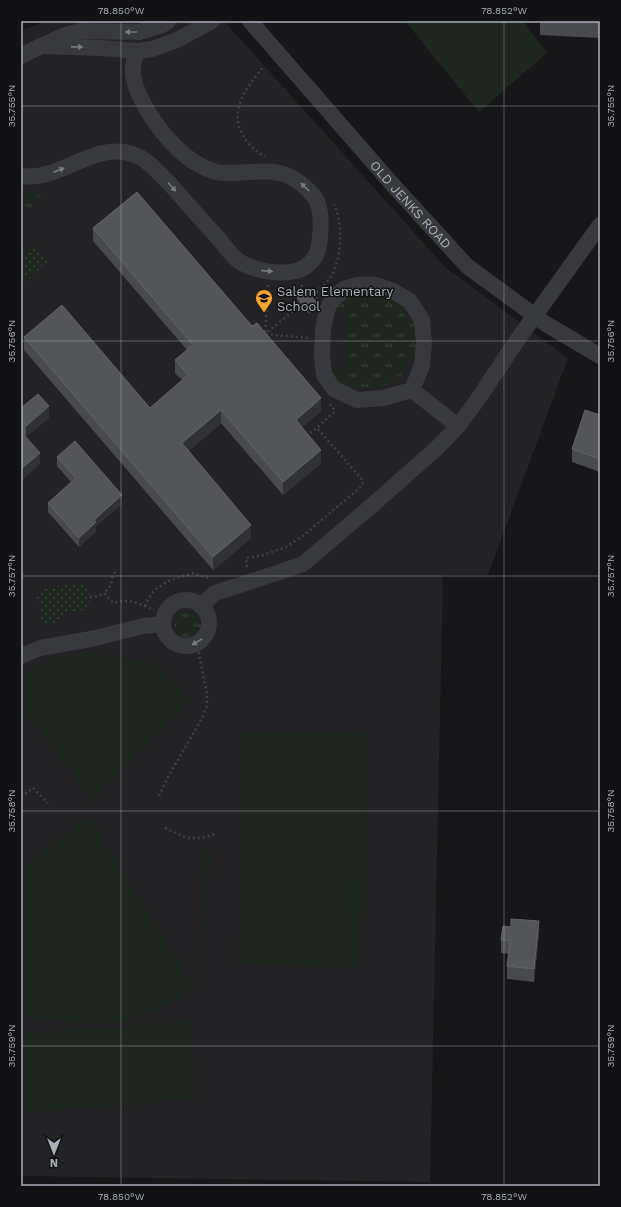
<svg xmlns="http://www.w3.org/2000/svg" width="621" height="1207" viewBox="0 0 621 1207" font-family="'Work Sans',sans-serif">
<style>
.built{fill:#232326}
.grass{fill:url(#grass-tufts)}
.park{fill:url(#park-dots)}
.pitch{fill:#1e271f}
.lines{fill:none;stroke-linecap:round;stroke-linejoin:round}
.path{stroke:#3d4045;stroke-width:2.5;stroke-dasharray:2 3;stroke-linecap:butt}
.minor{stroke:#38393e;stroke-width:16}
.wall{fill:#484a4e}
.shaded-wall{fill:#303134}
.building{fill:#53555a;stroke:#606368}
.oneway{fill:#767a82}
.ticks{fill:none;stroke:#a8afb9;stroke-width:1;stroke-opacity:0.45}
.labels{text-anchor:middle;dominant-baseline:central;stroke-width:3;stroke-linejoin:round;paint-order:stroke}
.street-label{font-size:13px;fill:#a8afb9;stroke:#121214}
.poi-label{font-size:13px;fill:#a8afb9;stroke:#121214;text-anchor:start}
.neatline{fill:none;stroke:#a8afb9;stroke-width:1.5}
.ticks-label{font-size:10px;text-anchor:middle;fill:#a8afb9}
</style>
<defs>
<pattern id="grass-tufts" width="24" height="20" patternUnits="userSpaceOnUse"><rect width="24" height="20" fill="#1e271f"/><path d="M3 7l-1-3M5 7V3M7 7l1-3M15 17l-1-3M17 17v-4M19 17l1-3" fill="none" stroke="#3c443d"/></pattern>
<pattern id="park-dots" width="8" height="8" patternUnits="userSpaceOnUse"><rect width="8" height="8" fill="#1e271f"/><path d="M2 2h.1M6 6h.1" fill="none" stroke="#3c443d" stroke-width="1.8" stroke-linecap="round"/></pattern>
</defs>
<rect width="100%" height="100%" fill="#171719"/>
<path class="built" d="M47 21H224L446 268 568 358 488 575H443L430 1182 21 1176V31Z"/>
<g class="grass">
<path d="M21 191 37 194 42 197 34 205 21 213Z"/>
<path d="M368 292 382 294 392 298 403 307 411 317 417 332V348L413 360 402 374 393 383 374 389 362 390 346 385 333 376 330 368 344 369 347 310 334 309C342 295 353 294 368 292Z"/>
<circle cx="188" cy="624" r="13"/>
</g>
<g class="park">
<path d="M34 245 48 261 24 283 21 281V251L26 254Z"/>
<path d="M82 584 89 585 90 590V604L85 610 66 614 54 623H44L40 615 37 598 40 592 49 587Z"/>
</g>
<g class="pitch">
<path d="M405 21H523L547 53 479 112Z"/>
<path d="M90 652 150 663 176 681 192 699 92 801 21 706V676L57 657Z"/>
<path d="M243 732 367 734 363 967 239 965Z"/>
<path d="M89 816 196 989 163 1007 125 1022 79 1023 36 1018 21 1011V868Z"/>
<path d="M201 849H212L211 873H208L206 977H202L204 873 200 872Z"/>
<path d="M189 1021 195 1099 21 1113V1034Z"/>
</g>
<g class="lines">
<g class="path">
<path d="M262 68C249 85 233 104 239 127 240 130 243 134 244 137 248 145 258 153 265 156"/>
<path d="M268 285 265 334 308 338"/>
<path d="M301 285 309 294 317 292 316 298"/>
<path d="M316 292C324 285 332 278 335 268 342 250 342 221 334 204"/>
<path d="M264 335 303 303"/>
<path d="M306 436 317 428"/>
<path d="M247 567 246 558 263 555 286 547 304 535 362 486 363 482 361 478 317 428 335 411 330 404"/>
<path d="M115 572 112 578 111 585 104 593 113 603C131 598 137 603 154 610"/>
<path d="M90 597 99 596 104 593"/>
<path d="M145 606 148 599 156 589 168 581 193 573 211 579"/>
<path d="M159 796 168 777 201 720 207 706V695L197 643"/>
<path d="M21 797 33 788 48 803"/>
<path d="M165 828 187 838H201L216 834"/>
</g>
<g class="minor">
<path d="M168 21 162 25 139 32 81 31 65 35 41 46 101 48 137 51 152 49 177 40 212 21"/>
<path id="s1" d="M250 21 392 184 467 266 546 324 600 356"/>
<path d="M21 56 41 46"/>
<path d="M21 176C61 182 95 139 135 155 147 159 160 174 169 183 186 202 202 221 219 239 225 246 232 257 240 262 256 271 278 275 296 271 309 267 317 259 319 245 321 233 322 213 317 201 315 197 310 192 306 188 302 184 298 181 293 178 273 167 251 173 229 173 225 173 220 173 216 172 202 168 188 159 178 149 160 132 131 93 133 67 133 62 136 56 137 51"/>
<path d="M357 285H376L393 291 410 301 422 320 424 343 422 365 412 390 383 398 357 400 334 389 324 375 322 355 323 329 327 310 332 300 344 289Z"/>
<path d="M412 390 458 426"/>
<circle cx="186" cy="623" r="23"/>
<path d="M201 606 215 593 280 572 303 564 368 509 438 447 458 426 476 402 518 339 600 225"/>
<path d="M21 656 40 648 91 639 143 626 163 624"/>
</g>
</g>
<g class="wall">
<path d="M540 21H600V38L540 35Z"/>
<path d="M93 228 321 411 302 427 321 463 283 495 221 423 188 451 251 538 213 570 24 350V337L150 408 182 380 175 373V360L187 350 93 241Z"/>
<path d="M297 296 317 307 309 314 297 300Z"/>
<path d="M600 415V472L572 462V449Z"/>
<path d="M57 457 122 504 96 526V531L79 547 48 512V503L71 482 57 466Z"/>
<path d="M539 934 534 982 507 979V966L509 954 501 953V940Z"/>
</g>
<g class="shaded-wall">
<path d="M317 303V307L309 314V310Z"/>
<path d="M321 398V411L296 433V420Z"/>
<path d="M49 406V418L25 438V427Z"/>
<path d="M221 410V423L182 456V443Z"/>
<path d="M321 450V463L283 495V482Z"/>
<path d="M40 453V464L21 481V469Z"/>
<path d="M122 495V504L96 526V531L79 547V538L94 520Z"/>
<path d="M251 525V538L213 570V557Z"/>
<path d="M539 921V934L534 982V969Z"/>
</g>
<g class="building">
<path d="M137 192 252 326 257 323 321 398 296 420 321 450 283 482 221 410 182 443 251 525 213 557 24 337 62 305 150 408 188 375 175 360 193 345 93 228Z"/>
<path d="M305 289 317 303 309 310 297 296Z"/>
<path d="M38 394 49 406 25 427V436L40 453 21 469V408Z"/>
<path d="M585 410 600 415V459L572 449Z"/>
<path d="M75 441 122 495 94 520 96 522 79 538 48 503 76 478 57 457Z"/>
<path d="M511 919 539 921 534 969 507 966 510 941 501 940 503 926 511 927Z"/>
</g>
<defs><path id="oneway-solid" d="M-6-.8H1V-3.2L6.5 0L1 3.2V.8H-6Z"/></defs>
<g class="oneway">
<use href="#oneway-solid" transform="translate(131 32) rotate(180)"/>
<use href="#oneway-solid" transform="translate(77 47) rotate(1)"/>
<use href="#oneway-solid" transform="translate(59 170) rotate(-21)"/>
<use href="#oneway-solid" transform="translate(172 187) rotate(48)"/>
<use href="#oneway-solid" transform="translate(305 187) rotate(-136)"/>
<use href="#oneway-solid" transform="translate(267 271) rotate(5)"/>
<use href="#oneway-solid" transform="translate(197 642) rotate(149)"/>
</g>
<path class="ticks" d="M121 21V1186M504 21V1186M21 106H600M21 341H600M21 576H600M21 811H600M21 1046H600"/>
<defs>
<g id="school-pin" transform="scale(0.9)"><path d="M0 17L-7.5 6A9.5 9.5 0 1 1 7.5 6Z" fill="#faa62e" stroke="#121214"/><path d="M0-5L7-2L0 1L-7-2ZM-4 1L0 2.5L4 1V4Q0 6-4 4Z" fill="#111"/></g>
</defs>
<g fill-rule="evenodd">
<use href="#school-pin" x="264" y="298"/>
</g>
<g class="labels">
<g class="street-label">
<text stroke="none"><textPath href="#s1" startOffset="244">OLD JENKS ROAD</textPath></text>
</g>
<g class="poi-label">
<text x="277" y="291">Salem Elementary<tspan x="277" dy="15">School</tspan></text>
</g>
</g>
<rect width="621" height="1207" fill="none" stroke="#121214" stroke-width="44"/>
<g transform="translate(54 1153) rotate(180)" stroke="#121214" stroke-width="3" paint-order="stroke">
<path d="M0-3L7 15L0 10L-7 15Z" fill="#a8afb9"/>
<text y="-6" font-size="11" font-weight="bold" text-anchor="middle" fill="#a8afb9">N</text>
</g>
<rect x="22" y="22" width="577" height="1163" class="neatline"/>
<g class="ticks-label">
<text x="121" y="14">78.850°W</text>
<text x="504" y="14">78.852°W</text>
<text transform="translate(610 106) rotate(-90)" y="4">35.755°N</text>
<text transform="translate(11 106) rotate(-90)" y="4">35.755°N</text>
<text transform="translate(610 341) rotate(-90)" y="4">35.756°N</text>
<text transform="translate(11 341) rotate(-90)" y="4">35.756°N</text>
<text transform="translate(11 576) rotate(-90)" y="4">35.757°N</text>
<text transform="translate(610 576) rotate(-90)" y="4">35.757°N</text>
<text transform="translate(11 811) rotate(-90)" y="4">35.758°N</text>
<text transform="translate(610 811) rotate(-90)" y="4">35.758°N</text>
<text transform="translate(610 1046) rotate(-90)" y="4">35.759°N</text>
<text transform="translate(11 1046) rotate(-90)" y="4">35.759°N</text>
<text x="121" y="1200">78.850°W</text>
<text x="504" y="1200">78.852°W</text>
</g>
</svg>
